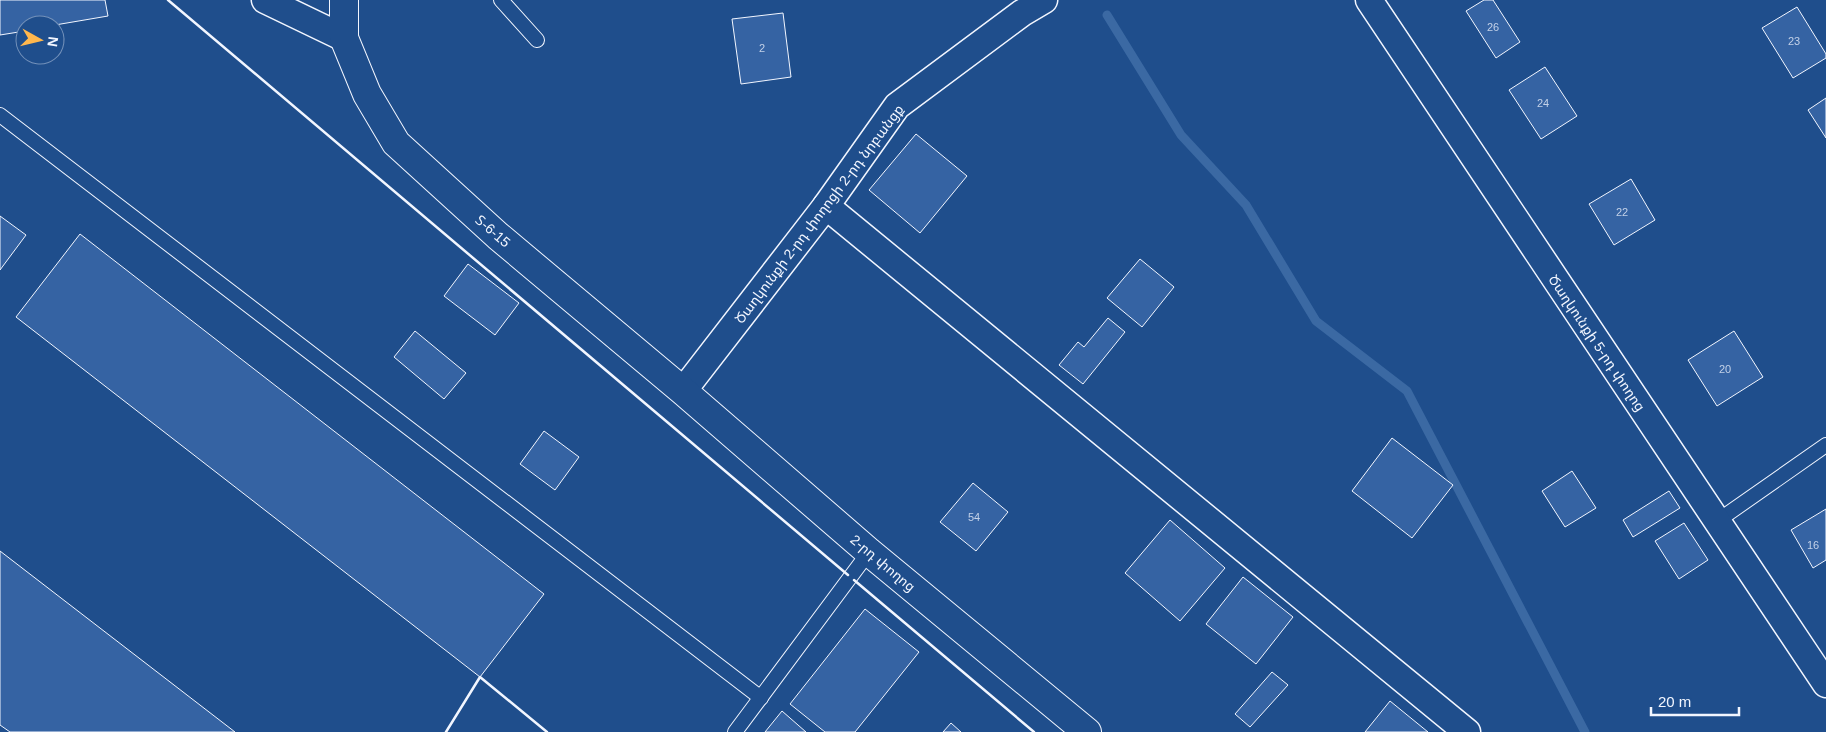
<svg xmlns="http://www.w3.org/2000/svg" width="1826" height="732" viewBox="0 0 1826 732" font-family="Arial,'Noto Sans Armenian',sans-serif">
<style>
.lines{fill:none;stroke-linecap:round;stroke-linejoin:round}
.stream{stroke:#3b69a3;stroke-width:9}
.building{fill:#3563a3;stroke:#f2f6ff}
.lane-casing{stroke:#f2f6ff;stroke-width:16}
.street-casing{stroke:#f2f6ff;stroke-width:29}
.secondary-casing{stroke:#f2f6ff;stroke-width:30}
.lane{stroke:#1f4e8c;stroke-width:14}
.street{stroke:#1f4e8c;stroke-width:26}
.secondary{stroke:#1f4e8c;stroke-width:28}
.wall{stroke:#f2f6ff;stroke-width:2.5}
.labels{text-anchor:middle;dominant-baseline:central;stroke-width:4;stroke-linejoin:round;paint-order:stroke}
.number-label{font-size:11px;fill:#c3d1e8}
.street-label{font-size:14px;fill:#f2f6ff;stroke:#1f4e8c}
</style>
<rect width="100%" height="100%" fill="#1f4e8c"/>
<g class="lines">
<path class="stream" d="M1107 15 1181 135 1246 205 1316 321 1407 391 1585 732"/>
</g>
<g class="building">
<path d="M0 0H105L108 16 55 25H25V31L0 35Z"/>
<path d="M1484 0H1493L1520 42 1496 58 1466 11Z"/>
<path d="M1797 7 1826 54V58L1793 78 1762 28Z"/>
<path d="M783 13 791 77 741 84 732 19Z"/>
<path d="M1545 67 1577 116 1541 139 1509 90Z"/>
<path d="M1826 98V138L1808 110Z"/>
<path d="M916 134 967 176 920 233 869 190Z"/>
<path d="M1631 179 1655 220 1614 245 1589 204Z"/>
<path d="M0 216 26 235 0 270Z"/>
<path d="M80 234 544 594 480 677 16 317Z"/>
<path d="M1140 259 1174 287 1142 327 1107 298Z"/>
<path d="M468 264 519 303 495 335 444 296Z"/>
<path d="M1108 318 1125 332 1083 384 1059 365 1078 342 1084 347Z"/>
<path d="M415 331 466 373 444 399 394 357Z"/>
<path d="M1734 331 1763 377 1717 406 1688 360Z"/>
<path d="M544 431 579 457 555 490 520 464Z"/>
<path d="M1392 438 1453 485 1412 538 1352 491Z"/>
<path d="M1572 471 1596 508 1565 527 1542 491Z"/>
<path d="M973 483 1008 512 976 551 940 522Z"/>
<path d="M1669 491 1680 508 1633 537 1623 520Z"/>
<path d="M1826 509V560L1813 568 1791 530Z"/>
<path d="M1170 520 1225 568 1180 621 1125 573Z"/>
<path d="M1684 523 1708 560 1679 579 1655 541Z"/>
<path d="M0 551 235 732H10L0 725Z"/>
<path d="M1243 577 1293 617 1256 664 1206 624Z"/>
<path d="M865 609 919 652 855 732H825L790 704Z"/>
<path d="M1272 672 1288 685 1250 727 1235 714Z"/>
<path d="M1390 701 1428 732H1365Z"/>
<path d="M782 711 806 732H765Z"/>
<path d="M951 723 961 732H943Z"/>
</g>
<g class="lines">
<g class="lane-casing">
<g id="lane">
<path d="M501 0 537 40"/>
<path d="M0 115 761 698"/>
<path d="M1716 522 1826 445"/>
<path d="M735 732 869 552"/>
</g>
</g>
<g class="street-casing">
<g id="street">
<path d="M265 0 344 38"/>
<path d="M1369 0 1826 684"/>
<path d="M826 206 1467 732"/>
<path d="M683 391 826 206 897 106 1022 13 1044 0"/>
</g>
</g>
<g class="secondary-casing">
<path id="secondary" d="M344 0V38L367 94 396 143 498 236 683 391 869 552 1087 732"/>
</g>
<use href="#lane" class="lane"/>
<use href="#street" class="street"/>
<use href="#secondary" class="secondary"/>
<g class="wall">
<path d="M168 0 848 575"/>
<path d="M854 580 1034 732"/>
<path d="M446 732 480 677 547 732"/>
</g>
</g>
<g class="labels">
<g class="number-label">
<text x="1493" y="27">26</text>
<text x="1794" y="41">23</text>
<text x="762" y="48">2</text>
<text x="1543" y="103">24</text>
<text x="1622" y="212">22</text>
<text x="1725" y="369">20</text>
<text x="974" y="517">54</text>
<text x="1813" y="545">16</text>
</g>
<g class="street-label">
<text transform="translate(819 214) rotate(-53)">Ծաղկունքի 2-րդ փողոցի 2-րդ նրբանցք</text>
<text transform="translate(493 231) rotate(41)">Տ-6-15</text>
<text transform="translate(1597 343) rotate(56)">Ծաղկունքի 5-րդ փողոց</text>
<text transform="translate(883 563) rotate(40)">2-րդ փողոց</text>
</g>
</g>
<g transform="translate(40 40) rotate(98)"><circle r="24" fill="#1f4e8c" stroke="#7391ba"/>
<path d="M0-4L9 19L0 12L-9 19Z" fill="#ffb74d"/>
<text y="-8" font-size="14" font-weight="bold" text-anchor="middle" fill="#f2f6ff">N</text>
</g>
<path d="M1651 707v8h88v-8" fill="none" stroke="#f2f6ff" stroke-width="2.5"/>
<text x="1658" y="707" font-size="15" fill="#f2f6ff" stroke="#1f4e8c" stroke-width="4" paint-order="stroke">20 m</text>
</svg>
